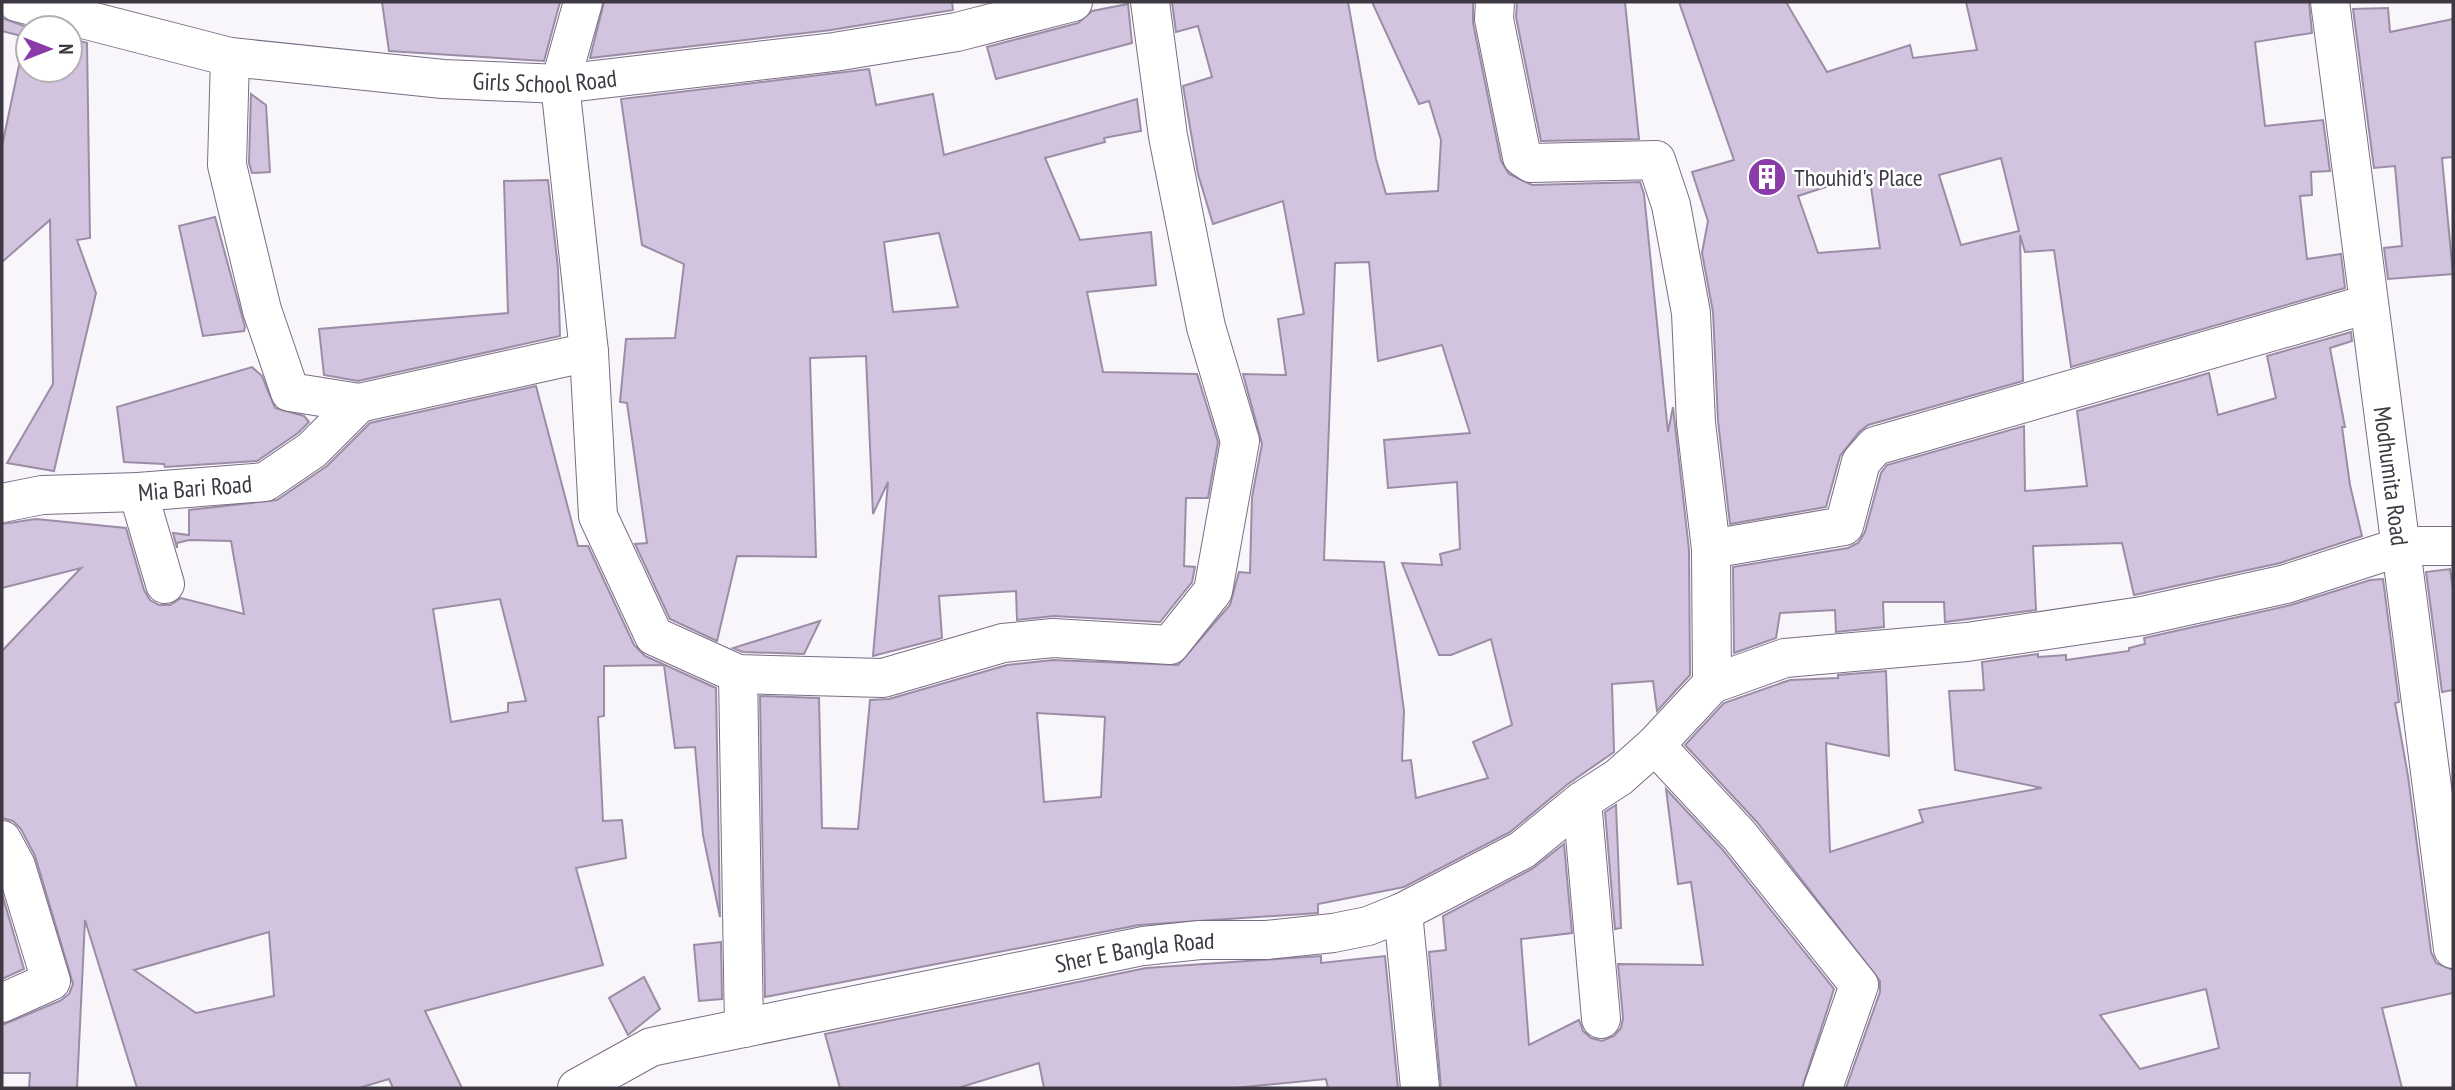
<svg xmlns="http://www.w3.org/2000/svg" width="2455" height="1090" viewBox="0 0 2455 1090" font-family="'PT Sans Narrow',sans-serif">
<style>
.building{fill:#d2c4de;stroke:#9a8da5;stroke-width:2;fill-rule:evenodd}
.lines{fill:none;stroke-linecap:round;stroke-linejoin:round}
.minor-casing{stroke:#7a6d84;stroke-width:40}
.minor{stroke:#fff;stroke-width:38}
.labels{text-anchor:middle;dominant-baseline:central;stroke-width:5;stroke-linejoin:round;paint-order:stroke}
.street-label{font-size:24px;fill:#3e3842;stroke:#fff}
.poi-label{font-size:24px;fill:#3e3842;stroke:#fff;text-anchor:start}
</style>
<rect width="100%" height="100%" fill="#f9f6fb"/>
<g class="building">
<path d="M382 2H560L544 61 389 51Z"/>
<path d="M604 2H952L953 10 831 30 590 58Z"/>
<path d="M1172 2H1348L1376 159 1386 194 1438 191 1441 140 1429 101 1419 104 1372 2H1473V23L1501 161 1509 174 1532 185 1640 182 1644 194 1668 432 1673 407 1689 550 1690 675 1657 711 1653 681 1612 684 1614 752 1568 784 1510 832 1404 887 1318 904V913L1139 925 765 997 760 696 819 698 822 828 858 829 870 700 889 699 1007 665 1053 660 1178 665 1230 605 1239 572 1250 573 1252 497 1262 444 1243 374 1286 375 1278 319 1304 314 1283 201 1213 224 1198 174 1183 86 1212 77 1198 26 1176 32ZM1369 262 1378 361 1442 345 1470 433 1384 440 1388 488 1457 482 1460 549 1440 554 1442 565 1402 563 1439 655H1451L1491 639 1512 725 1473 742 1488 778 1416 798 1411 760 1402 761 1404 711 1384 562 1324 560 1335 263ZM1037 713 1105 717 1101 797 1044 802Z"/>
<path d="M1517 2H1625L1639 139 1541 141 1516 17Z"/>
<path d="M1679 2H1786L1827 72 1910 45 1913 58 1977 50 1966 2H2309L2312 33 2255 42 2265 126 2323 120 2330 171 2311 172 2312 195 2300 196 2307 259 2341 254 2345 288 2071 367 2054 250 2025 252 2020 235 2023 381 1868 425 1859 432 1840 456 1826 507 1730 524 1718 421 1713 312 1702 253 1708 221 1692 172 1734 160ZM2001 158 2019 231 1961 245 1939 175ZM1869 173 1880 248 1818 253 1798 196Z"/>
<path d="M1128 4 1132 43 996 79 987 47 1078 23 1092 11Z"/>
<path d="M2388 8 2390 32 2453 19V157L2442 158 2453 274 2388 279 2384 248 2402 246 2395 166 2374 168 2353 9Z"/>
<path d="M2 18 30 28 28 70H70V38L87 43 90 238 77 240 96 293 54 471 7 463 53 384 50 220 2 262V146L25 37 2 31Z"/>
<path d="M869 69 876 105 933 94 944 155 1137 99 1141 131 1104 138 1105 142 1045 158 1080 240 1151 232 1156 285 1087 292 1103 372 1197 374 1218 442 1208 498H1186L1184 566 1195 567 1192 582 1160 622 1054 616 1017 620 1016 591 939 596 942 638 873 656 888 482 873 514 866 356 810 358 816 557 737 556 717 641 670 619 635 544 647 543 627 403 620 402 626 339 675 338 684 264 642 245 621 99ZM939 233 958 307 893 312 884 242Z"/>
<path d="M251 94 266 105 270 172 252 173 249 163Z"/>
<path d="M548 180 558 268 560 336 358 381 324 375 319 329 508 313 504 181Z"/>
<path d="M215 217 245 327 244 331 203 336 179 226Z"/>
<path d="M2351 332 2352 341 2330 348 2345 427H2342L2350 485 2362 536 2280 563 2134 595 2122 543 2033 546 2036 610 1945 622 1944 602H1883L1884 627 1836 632 1835 610 1780 613 1776 638 1734 653 1733 567 1848 548 1858 543 1865 532 1881 473 1887 465 2024 426 2025 491 2087 486 2077 411 2209 373 2218 415 2276 398 2267 356Z"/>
<path d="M252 367 262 376 275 408 304 416 309 422 298 433 257 461 165 467 164 464 124 462 117 407Z"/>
<path d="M536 386 578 546H588L634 645 645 656 716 688 720 917 703 835 695 747 675 748 664 665 604 666V716L598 717 603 821 622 820 626 858 576 868 603 965 425 1011 462 1088H393L389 1079 359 1088H137L85 920 77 1088H29L30 1073H2V1025L60 1001 69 994 73 984 35 856 21 829 13 821 2 818V651L81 568 2 588V524L36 519 126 528 144 590 150 600 159 605H170L181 598 244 614 231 541 189 540 177 543V548L173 533 189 535V510L277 500 327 466 370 423ZM500 599 526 701 508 703V712L451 722 433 609ZM269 932 274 996 196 1013 134 970Z"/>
<path d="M2450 569 2453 589V690L2442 692 2426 572Z"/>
<path d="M2383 579 2399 702 2395 703 2408 776 2431 952 2436 963 2453 970V993L2382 1008 2402 1088H1846L1880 992V981L1756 821 1685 745 1724 703 1790 680 1838 678V675L1886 671 1889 756 1826 743 1830 852 1923 822 1919 810 2042 788 1955 770 1949 691 1984 690 1982 662 2038 654V657L2066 655V660L2129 651V648L2145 644 2144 638 2291 605 2370 580ZM2206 989 2219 1048 2140 1069 2100 1015Z"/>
<path d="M820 621 804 654 743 652 733 648Z"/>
<path d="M1666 789 1722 849 1834 989 1802 1088H1441L1429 952 1446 950 1443 916 1532 869 1564 844 1572 933 1521 939 1529 1045 1579 1020 1583 1031 1591 1038 1602 1041 1614 1036 1621 1028 1623 1018 1618 964 1703 965 1691 882 1678 884Z"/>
<path d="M1616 805 1621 928 1615 929 1605 812Z"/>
<path d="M2 894 24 969 2 979Z"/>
<path d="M721 942 722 999 699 1001 694 945Z"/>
<path d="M1321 956V963L1385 956 1398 1088H1328L1326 1079 1234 1088H1044L1039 1063 958 1088H840L825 1034 1146 968Z"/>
<path d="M644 977 660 1009 628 1035 609 998Z"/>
</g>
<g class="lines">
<g class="minor-casing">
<g id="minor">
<path id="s1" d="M17 2 230 57 443 79 560 84 834 52 957 32 1073 2"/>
<path d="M583 2 560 84 589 352 598 516 654 636 738 674 883 678 1003 643 1053 638 1170 645 1213 591 1240 441 1206 327 1168 136 1150 2"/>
<path d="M1495 2 1494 19 1522 157 1531 163 1656 160 1671 205 1691 313 1696 423 1711 549 1712 684"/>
<path id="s2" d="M2330 2 2453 949"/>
<path d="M230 57 227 165 262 310 290 392 359 403 589 352"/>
<path d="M138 492 165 584"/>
<path id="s3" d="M2 503 42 495 138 492 265 482 312 450 359 403"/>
<path d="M1711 549 1844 526 1861 462 1875 446 2368 304"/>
<path d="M738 674 744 1028"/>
<path d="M1655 745 1739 835 1859 985 1823 1088"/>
<path d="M1582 801 1601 1019"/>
<path d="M2 840 16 866 51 981 2 1003"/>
<path d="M1403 912 1420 1088"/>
<path id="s4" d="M577 1088 651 1047 1143 946 1200 940H1267L1333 933 1368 926 1403 912 1522 850 1582 801 1619 777 1655 745 1712 684 1785 658 1967 642 2142 616 2286 584 2403 546H2453"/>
</g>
</g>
<use href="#minor" class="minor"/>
</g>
<defs>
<g id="building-disc" transform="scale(2.0125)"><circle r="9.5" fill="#8b3aa9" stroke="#fff"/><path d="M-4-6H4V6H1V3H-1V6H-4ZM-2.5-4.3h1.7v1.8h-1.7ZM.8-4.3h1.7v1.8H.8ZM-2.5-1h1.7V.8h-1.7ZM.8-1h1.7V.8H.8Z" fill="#fff"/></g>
</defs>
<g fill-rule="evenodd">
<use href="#building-disc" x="1767" y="177"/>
</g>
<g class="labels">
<g class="street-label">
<text stroke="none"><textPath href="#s1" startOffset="536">Girls School Road</textPath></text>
<text stroke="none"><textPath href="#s2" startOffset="478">Modhumita Road</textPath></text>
<text stroke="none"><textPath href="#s3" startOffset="194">Mia Bari Road</textPath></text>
<text stroke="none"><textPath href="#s4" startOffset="578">Sher E Bangla Road</textPath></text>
</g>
<g class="poi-label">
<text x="1794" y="177">Thouhid's Place</text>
</g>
</g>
<rect width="2455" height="1090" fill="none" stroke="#3e3842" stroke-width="7"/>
<g transform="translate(49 49) rotate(90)"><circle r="33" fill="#ffffff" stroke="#b2afb3" stroke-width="2"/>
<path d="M0-5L12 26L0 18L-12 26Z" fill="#8b3aa9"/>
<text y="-10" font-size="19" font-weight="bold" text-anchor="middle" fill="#3e3842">N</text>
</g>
</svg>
